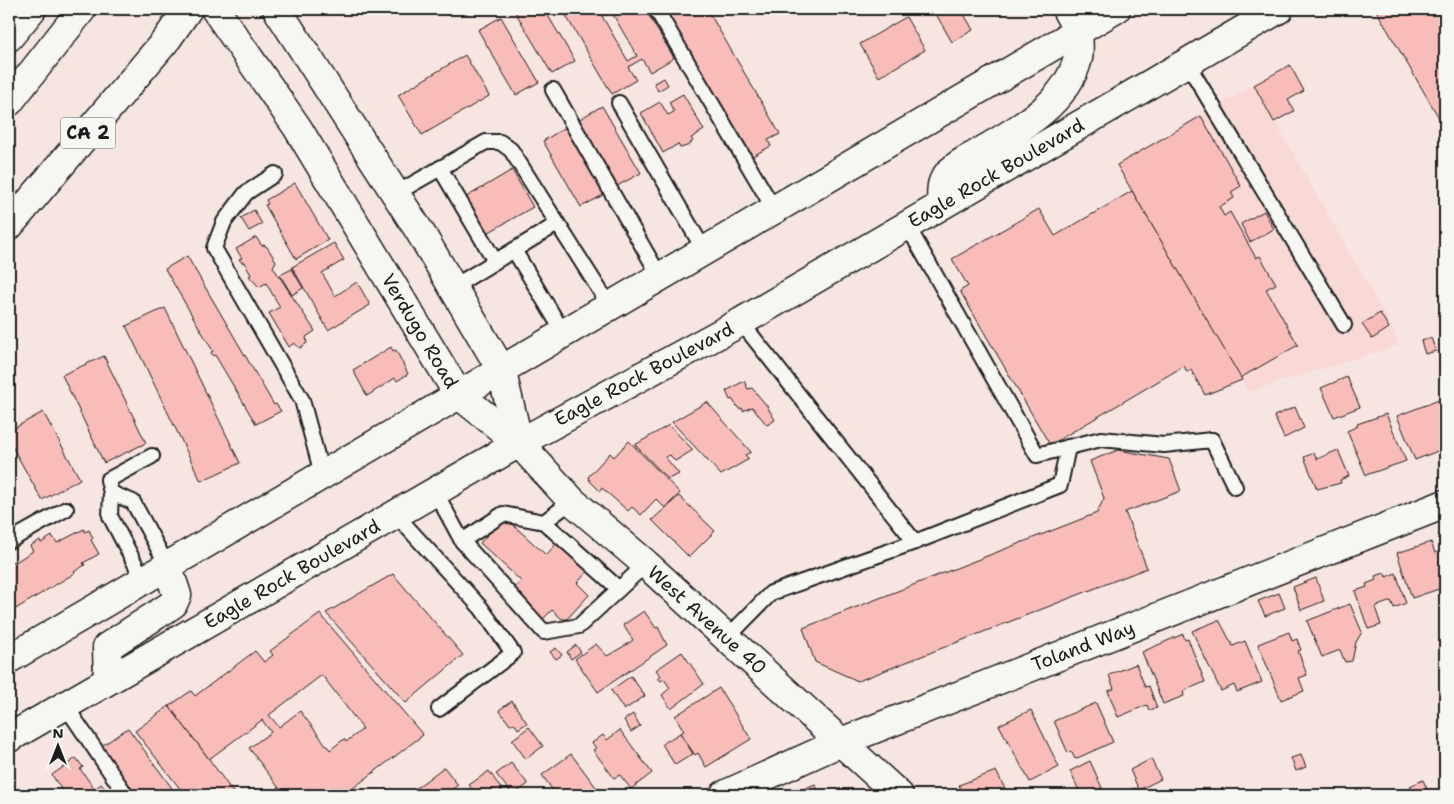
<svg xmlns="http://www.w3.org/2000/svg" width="1454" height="804" viewBox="0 0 1454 804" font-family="'Shantell Sans',sans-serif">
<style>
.built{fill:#f8d9d5}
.building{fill:#f9bdb9;stroke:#1c1c1c;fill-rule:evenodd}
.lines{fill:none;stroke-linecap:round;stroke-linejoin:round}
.service-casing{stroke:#1c1c1c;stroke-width:18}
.minor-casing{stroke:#1c1c1c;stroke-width:31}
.secondary-casing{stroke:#1c1c1c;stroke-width:31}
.motorway-casing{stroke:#1c1c1c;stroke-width:31}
.service{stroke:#f6f6f2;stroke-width:14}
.minor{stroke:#f6f6f2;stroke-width:28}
.secondary{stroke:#f6f6f2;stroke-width:28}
.motorway{stroke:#f6f6f2;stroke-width:28}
.labels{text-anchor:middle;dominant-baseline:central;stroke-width:4;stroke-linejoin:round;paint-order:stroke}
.shield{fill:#f6f6f2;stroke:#5d5d5c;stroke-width:1}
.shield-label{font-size:18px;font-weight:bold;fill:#1c1c1c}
.street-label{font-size:19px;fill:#1c1c1c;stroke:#f6f6f2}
</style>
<rect width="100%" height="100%" fill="#f7e5e1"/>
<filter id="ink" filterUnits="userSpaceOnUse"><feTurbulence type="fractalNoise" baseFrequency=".02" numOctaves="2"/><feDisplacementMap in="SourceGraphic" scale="10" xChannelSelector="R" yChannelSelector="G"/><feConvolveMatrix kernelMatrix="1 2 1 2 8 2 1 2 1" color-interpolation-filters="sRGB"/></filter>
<g filter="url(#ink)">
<path class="built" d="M1254 85 1393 329 1399 345 1248 392 1117 165Z"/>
<g class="building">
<path d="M544 9 575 61 552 74 514 10Z"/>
<path d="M562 9H645L674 58 650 72 642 59 628 67 636 80 612 94ZM611 11 637 56 628 61 602 16Z"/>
<path d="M663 9H707L780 134 768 140 771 146 749 158Z"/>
<path d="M933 9H961L973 30 952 42Z"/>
<path d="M1382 9H1437L1445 22V128L1377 12Z"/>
<path d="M501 17 539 82 516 95 478 30Z"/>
<path d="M906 17 925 50 879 77 860 44Z"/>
<path d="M465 55 489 96 422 135 398 95Z"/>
<path d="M1290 65 1304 91 1288 100 1294 111 1274 122 1254 85Z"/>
<path d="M664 78 668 85 658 91 654 83Z"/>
<path d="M683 94 704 130 691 138 693 141 687 146 680 148 678 144 663 153 641 113 660 102 668 115 674 112 669 102Z"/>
<path d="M602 106 641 173 617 186 578 120Z"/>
<path d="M1201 116 1241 186 1231 192 1234 198 1219 207 1224 216 1230 212 1256 258 1260 256 1276 284 1266 289 1298 345 1240 378 1117 165Z"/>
<path d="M566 127 605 194 581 207 543 141Z"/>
<path d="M512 170 533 207 484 235 463 199Z"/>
<path d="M295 183 328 240 296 259 265 205 268 204 266 200Z"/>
<path d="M1132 191 1242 380 1205 395 1191 370 1187 372 1184 366 1050 445 960 291 968 286 952 259 1039 209 1055 236Z"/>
<path d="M254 210 262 224 249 231 241 218Z"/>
<path d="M1264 211 1274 229 1250 242 1241 224Z"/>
<path d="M256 237 262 246 264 245 267 247 276 261 273 267 315 331 306 337 307 343 300 348 294 343 289 347 269 313 280 307 266 283 259 287 249 276 251 275 244 262 242 263 239 259 242 258 236 249Z"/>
<path d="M334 243 344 260 322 273 335 296 357 282 370 305 328 330 292 267Z"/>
<path d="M187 256 274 405 276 404 281 411 256 424 215 355 213 356 211 352 213 351 165 269Z"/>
<path d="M292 269 303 288 292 295 280 275Z"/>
<path d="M165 308 240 463 201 481 126 326Z"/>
<path d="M1380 313 1389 328 1372 339 1362 324Z"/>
<path d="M1431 338 1436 351 1425 354 1421 341Z"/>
<path d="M391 347 393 351 396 350 408 374 397 381 395 378 367 396 353 370Z"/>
<path d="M104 356 146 443 104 463 62 375Z"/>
<path d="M1347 377 1360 407 1334 417 1321 388Z"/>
<path d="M744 381 748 389 752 388 767 406 775 420 767 425 752 407 743 411 742 408 739 409 732 399 730 400 726 391Z"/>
<path d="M1439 400 1445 415V448L1415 460 1397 416Z"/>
<path d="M707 402 751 452 745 455 749 459 721 475 672 422Z"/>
<path d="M1295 407 1304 428 1284 438 1274 416Z"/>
<path d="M43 412 80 479 42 500 9 441V431Z"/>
<path d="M1386 414 1406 461 1366 475 1347 431 1358 426 1357 424Z"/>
<path d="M669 425 693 450 675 461 670 455 665 457 679 474 668 479 635 445Z"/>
<path d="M629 441 680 493 665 508 656 499 641 515 632 507 628 511 602 488 600 491 590 481 588 477 610 453 614 457Z"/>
<path d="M1118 450 1169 459 1181 491 1125 512 1147 568 858 681 815 662 803 628 1097 513 1104 498 1090 461Z"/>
<path d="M1338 450 1349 476 1340 480 1341 483 1317 489 1304 457 1314 453 1317 459Z"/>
<path d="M679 496 715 531 689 557 652 520Z"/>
<path d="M499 522 511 523 546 555 560 540 591 568 577 583 589 595 567 619H562L552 610 542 620 512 591 521 581 480 543Z"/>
<path d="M84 529 85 532 89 530 93 538 91 540 99 554 83 563 85 565 74 572 75 573 9 613V562L17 561 33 551 30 546 40 540 41 543 52 536 57 543Z"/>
<path d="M1431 542 1435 553 1440 551 1445 566V587L1412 598 1397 553Z"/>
<path d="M1385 573 1386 577 1396 573 1406 603 1394 608 1391 601 1375 607 1381 625 1368 629 1355 591 1367 587 1366 584 1376 580 1375 576Z"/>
<path d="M393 574 463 655 406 703 326 613Z"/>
<path d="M1316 578 1324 601 1301 610 1293 587Z"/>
<path d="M1279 593 1285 608 1265 616 1258 601Z"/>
<path d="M1350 604 1362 632 1356 642 1352 661 1345 662 1340 650 1322 657 1307 621Z"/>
<path d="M644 611 656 628 658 627 667 645 598 692 575 659 596 644 607 656 626 645 633 640 623 625Z"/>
<path d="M320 614 423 735 344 795H268L279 788 249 748 271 732 262 720 209 759 169 706 191 691 195 696 255 651 264 662 273 655 270 651ZM322 675 363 729 346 742 344 739 330 750 300 711 279 727 269 715Z"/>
<path d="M1219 620 1233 646 1245 641 1262 682 1237 692 1234 685 1221 691 1192 631Z"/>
<path d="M1289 632 1292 641 1297 639 1301 650 1298 651 1307 675 1299 678 1304 691 1281 700 1258 644Z"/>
<path d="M1183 634 1185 640 1188 639 1205 682 1183 691 1184 696 1163 704 1142 652Z"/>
<path d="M576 645 581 652 571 659 567 652Z"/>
<path d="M556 648 562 655 556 659 550 652Z"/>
<path d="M682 652 704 684 671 709 662 695 670 688 664 679 661 681 658 678 661 676 656 670Z"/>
<path d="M1136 664 1145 687 1149 686 1157 708 1149 710 1147 705 1118 717 1108 691 1114 689 1109 675Z"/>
<path d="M631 676 645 696 624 710 611 690Z"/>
<path d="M719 688 751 739 706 767 698 753 695 755 680 733 684 731 675 716Z"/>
<path d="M512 701 527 723 518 729 514 723 510 725 499 710Z"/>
<path d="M1096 703 1113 742 1075 759 1071 751 1068 753 1054 721Z"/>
<path d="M169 706 209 759 235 795H185L135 731Z"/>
<path d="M1031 710 1059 767 1030 782 999 725Z"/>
<path d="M633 714 640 726 631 732 624 720Z"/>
<path d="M529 727 543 746 526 759 512 740Z"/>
<path d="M128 728 177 795H135L99 748Z"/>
<path d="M620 730 652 773 631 789 620 775 614 778 593 750 596 748 592 743 603 735 607 740Z"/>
<path d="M680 733 693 754 675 765 662 744Z"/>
<path d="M571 754 602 795H556L542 775Z"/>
<path d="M1301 755 1306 767 1296 771 1291 758Z"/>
<path d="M76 758 83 767 80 769 95 789 101 784 110 795H65L52 775Z"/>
<path d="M1151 759 1161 779 1139 790 1130 770Z"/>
<path d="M1090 761 1102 788 1081 795 1070 771Z"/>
<path d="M511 763 528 784 513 795 496 774Z"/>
<path d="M444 767 458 785 445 795H418L415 789Z"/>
<path d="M489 771 502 790 496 795H477L469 785Z"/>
<path d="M996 771 1005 789 1003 790 1005 795H963L959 785Z"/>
<path d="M1423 780 1430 795H1403L1412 792 1410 786Z"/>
<path d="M815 784 820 795H793L794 793Z"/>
<path d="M1135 788 1138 795H1125L1124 792Z"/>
</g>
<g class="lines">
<g class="service-casing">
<g id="service">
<path d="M656 9 774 209"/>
<path d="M1187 63 1344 325"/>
<path d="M553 90 659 275"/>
<path d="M619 103 704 250"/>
<path d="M440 168 495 261"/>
<path d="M275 174 246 193 224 222 214 248 302 400 322 474"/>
<path d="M395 194 486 142H500L511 150 609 305"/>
<path d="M907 225 1037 455 1101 439 1164 445 1212 440 1235 487"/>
<path d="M514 250 563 332"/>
<path d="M453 287 557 224"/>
<path d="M741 322 915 542"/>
<path d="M111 493 133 502 167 565"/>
<path d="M436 493 462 541 544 632 579 626 646 564"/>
<path d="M396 515 481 608 513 653 439 709"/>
<path d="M544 522 572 501"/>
<path d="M9 541 66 509"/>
<path d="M462 541 503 514 544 522 619 589"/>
<path d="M143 579 110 516 111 493 108 480 152 456"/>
<path d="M727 638 771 593 915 542 1060 485 1068 447"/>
<path d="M65 705 126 795"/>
</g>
</g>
<g class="minor-casing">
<g id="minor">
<path d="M1066 9 1078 31"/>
<path d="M519 443 572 501 646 564 899 795"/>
<path d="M724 795 841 742 1445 504"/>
</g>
</g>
<g class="secondary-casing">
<g id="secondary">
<path d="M215 9 297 127 458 394 519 443"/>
<path d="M277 9 420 232 501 369 519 443"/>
<path d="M941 205C942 199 940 188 943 182 947 170 964 161 975 155 1014 132 1066 106 1078 58 1080 50 1078 39 1078 31"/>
<path d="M9 659 1116 9"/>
<path d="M108 680 107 647 173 604 177 595 167 565"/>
<path d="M9 738 519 443 741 322 1279 9"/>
</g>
</g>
<g class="motorway-casing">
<g id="motorway">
<path d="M9 37 32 9"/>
<path d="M9 102 82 9"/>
<path d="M9 226 167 39 188 9"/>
</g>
</g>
<use href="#service" class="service"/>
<use href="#minor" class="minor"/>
<use href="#secondary" class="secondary"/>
<use href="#motorway" class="motorway"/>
</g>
</g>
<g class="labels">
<rect class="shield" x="60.5" y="117.5" width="55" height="31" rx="4"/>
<g class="shield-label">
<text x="88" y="133">CA 2</text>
</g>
<g class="street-label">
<text transform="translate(996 173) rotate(-30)">Eagle Rock Boulevard</text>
<text transform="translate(420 331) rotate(59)">Verdugo Road</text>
<text transform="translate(644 374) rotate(-28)">Eagle Rock Boulevard</text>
<text transform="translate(292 574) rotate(-30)">Eagle Rock Boulevard</text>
<text transform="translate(707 620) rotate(42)">West Avenue 40</text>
<text transform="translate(1083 646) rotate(-21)">Toland Way</text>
</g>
</g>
<rect width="1454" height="804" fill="none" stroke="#f6f6f2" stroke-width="30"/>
<rect x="15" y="15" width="1424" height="774" fill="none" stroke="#1c1c1c" stroke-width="2" filter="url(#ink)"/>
<g transform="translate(58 746)" stroke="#f6f6f2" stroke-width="4" paint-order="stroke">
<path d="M0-4L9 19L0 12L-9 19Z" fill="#1c1c1c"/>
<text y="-8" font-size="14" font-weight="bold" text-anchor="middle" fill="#1c1c1c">N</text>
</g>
</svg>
